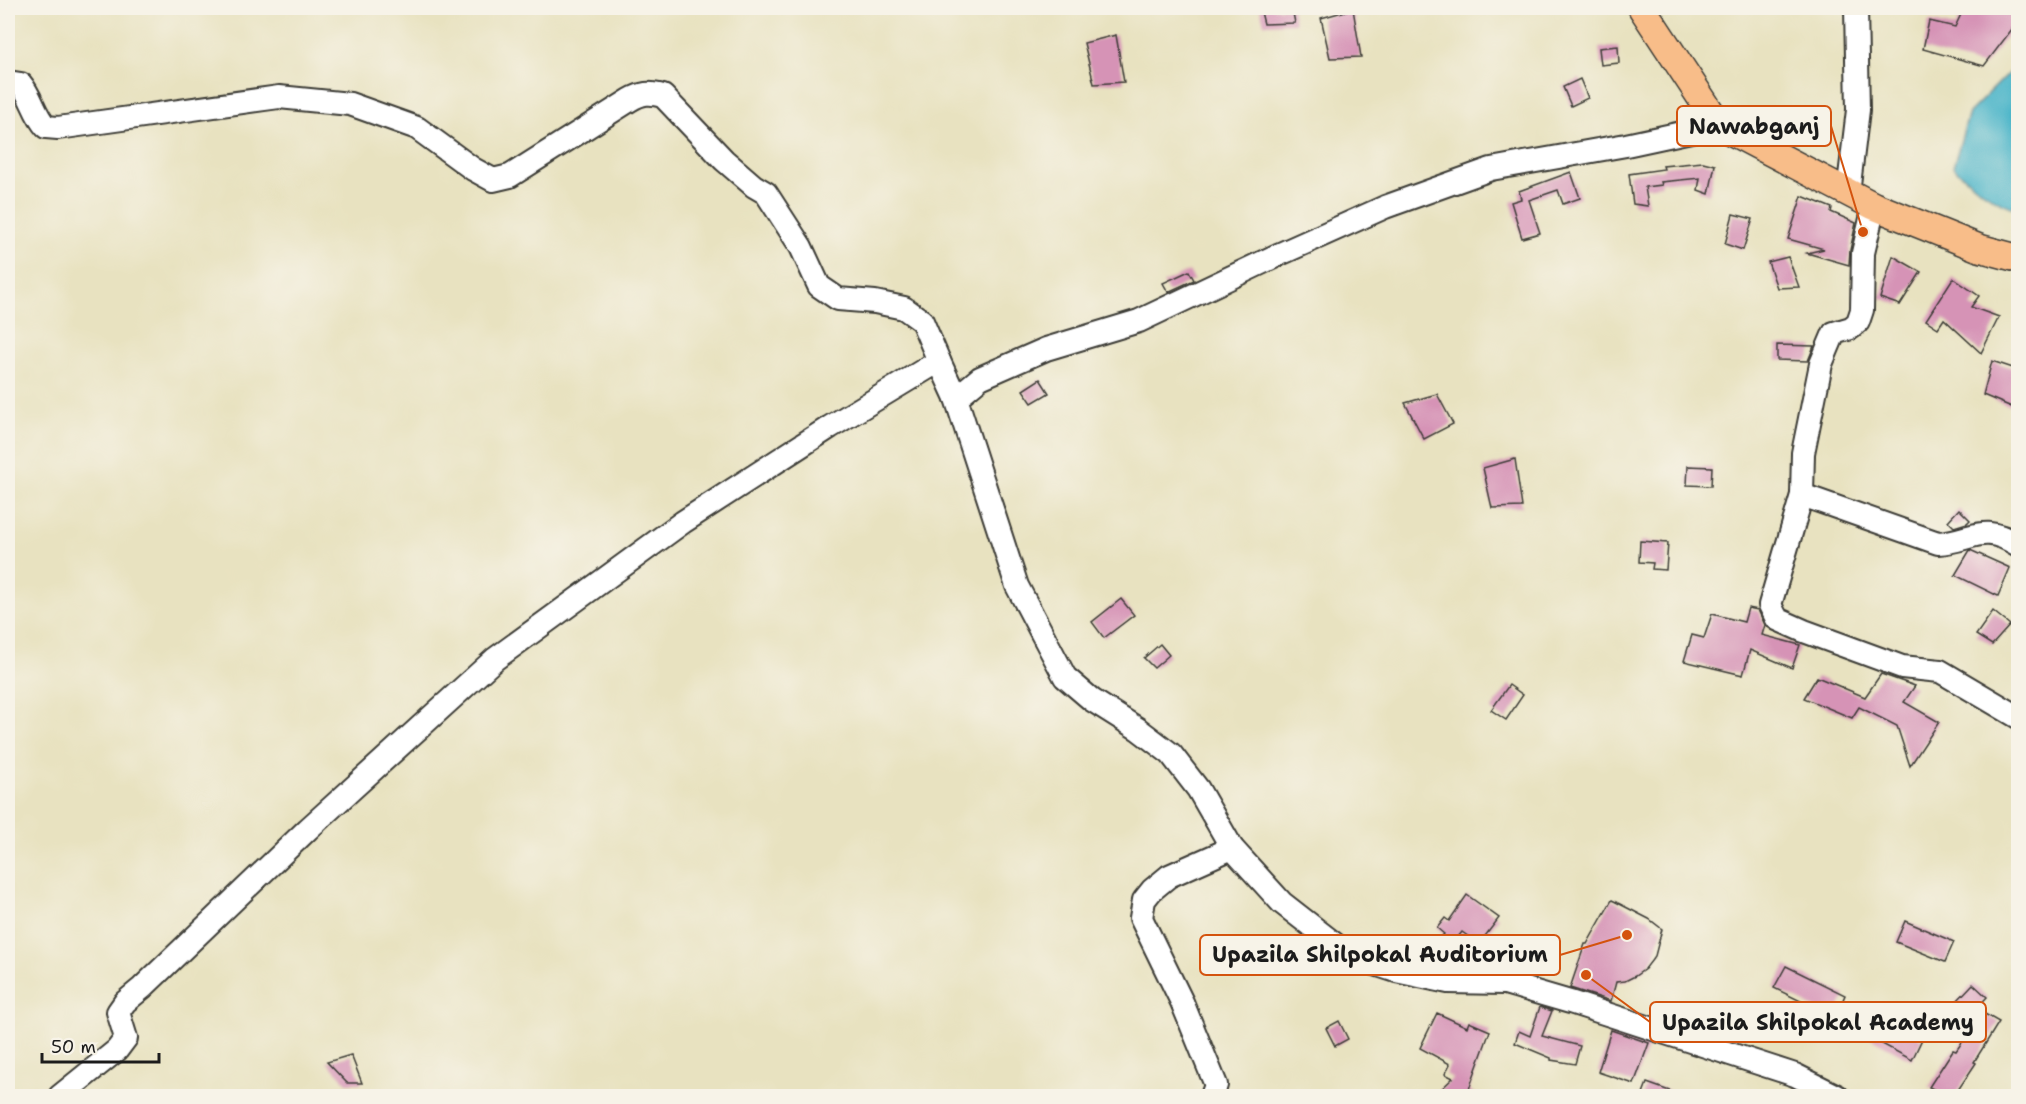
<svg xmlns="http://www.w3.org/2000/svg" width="2026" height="1104" viewBox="0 0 2026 1104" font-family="'Shantell Sans',sans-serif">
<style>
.water{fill:#4cb5c9;stroke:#346872;stroke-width:1.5}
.building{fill:#d693b6}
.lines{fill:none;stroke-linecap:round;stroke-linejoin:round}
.minor-casing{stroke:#3b3a35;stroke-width:26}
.major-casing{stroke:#3b3a35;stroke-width:30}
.minor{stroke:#fff;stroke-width:22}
.major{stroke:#f8bd89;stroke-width:27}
.leader{fill:none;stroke:#d4530e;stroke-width:2}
.callout-dot{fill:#d4530e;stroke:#f7f3e8;stroke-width:2}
.callout{fill:#f7f3e8;stroke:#d4530e;stroke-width:2}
.callout-label{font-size:22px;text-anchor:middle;font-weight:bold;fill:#1c1c1c}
</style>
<rect width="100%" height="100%" fill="#f7f3e8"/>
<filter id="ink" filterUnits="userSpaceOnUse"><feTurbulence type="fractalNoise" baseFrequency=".0167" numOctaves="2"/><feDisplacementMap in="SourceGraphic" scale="12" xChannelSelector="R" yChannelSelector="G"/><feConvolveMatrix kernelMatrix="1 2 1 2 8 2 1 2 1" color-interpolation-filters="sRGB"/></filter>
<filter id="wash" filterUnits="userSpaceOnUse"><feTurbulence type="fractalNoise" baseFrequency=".008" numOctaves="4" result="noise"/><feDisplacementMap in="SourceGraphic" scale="24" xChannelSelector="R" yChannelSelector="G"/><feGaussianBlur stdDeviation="1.35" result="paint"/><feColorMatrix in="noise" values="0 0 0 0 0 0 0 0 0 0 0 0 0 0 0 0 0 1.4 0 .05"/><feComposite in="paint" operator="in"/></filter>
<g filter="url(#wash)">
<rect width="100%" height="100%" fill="#e8e2c0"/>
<path class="water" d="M2011 71 2018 72V209C1993 202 1972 184 1953 167L1969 113Z"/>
<g id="blocks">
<g class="building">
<path d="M1260 8H1292L1295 23 1264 24Z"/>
<path d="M1964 8H2019V20L1984 66 1923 49 1929 21 1955 27Z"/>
<path d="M1353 9 1361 57 1330 58 1321 18Z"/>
<path d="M1116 35 1124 82 1094 84 1084 43Z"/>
<path d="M1618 46 1619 63 1601 65 1599 48Z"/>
<path d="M1580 79 1588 98 1571 106 1563 87Z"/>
<path d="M1703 162 1715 165 1709 194 1698 190 1700 178 1661 182 1662 185 1645 187 1648 206 1633 204 1629 174 1664 169 1663 166Z"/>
<path d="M1571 172 1580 198 1563 204 1558 190 1529 200 1540 233 1522 238 1511 202 1521 199 1519 191Z"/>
<path d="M1802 196 1832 208 1831 212 1856 223 1850 250 1849 265 1807 253 1824 249 1788 239Z"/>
<path d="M1733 214 1753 219 1743 250 1725 244Z"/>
<path d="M1893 256 1921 272 1900 305 1880 298Z"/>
<path d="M1788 257 1799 287 1777 288 1768 262Z"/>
<path d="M1189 271 1194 280 1168 292 1163 283Z"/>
<path d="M1953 278 1979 296 1971 307 1999 317 1981 353 1944 319 1938 328 1926 320Z"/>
<path d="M1777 345 1814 346 1808 361 1777 360Z"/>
<path d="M1992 361 2019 370V410L1983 395Z"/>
<path d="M1040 379 1049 393 1032 403 1023 390Z"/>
<path d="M1437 394 1453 424 1424 439 1405 403Z"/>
<path d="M1515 459 1522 507 1492 508 1483 468Z"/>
<path d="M1688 466 1712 467 1711 486 1687 485Z"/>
<path d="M1959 509 1970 520 1967 523 1954 527 1948 521Z"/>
<path d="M1640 541 1668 543 1666 570 1652 569 1653 563 1639 562Z"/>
<path d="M1970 550 2010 568 1998 596 1955 575Z"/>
<path d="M1121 599 1134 615 1104 638 1092 622Z"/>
<path d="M1748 608 1758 610 1765 625 1762 635 1800 645 1792 668 1750 650 1743 675 1684 661 1692 635 1704 638 1712 614 1744 622Z"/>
<path d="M1993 611 2010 625 1992 645 1976 635Z"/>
<path d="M1160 644 1169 655 1154 668 1144 658Z"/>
<path d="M1881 674 1915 686 1904 702 1939 722 1910 766 1897 726 1859 707 1852 718 1804 698 1817 677 1865 697Z"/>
<path d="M1509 685 1523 695 1506 720 1491 710Z"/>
<path d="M1467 895 1499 918 1479 944 1462 932 1436 964 1425 956 1444 934 1437 928 1445 918 1449 921Z"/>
<path d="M1612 900 1649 919 1662 929 1655 956 1645 969 1635 976 1625 981 1616 982 1611 1001 1570 988 1585 944H1587Z"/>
<path d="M1905 921 1954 942 1945 962 1896 942Z"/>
<path d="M1786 966 1845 995 1835 1018 1774 988Z"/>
<path d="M1973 984 1987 997 1976 1009 1999 1022 1974 1062 1976 1063 1954 1096H1948L1929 1087 1953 1050 1956 1051 1976 1022 1956 1002Z"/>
<path d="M1540 1007 1552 1011 1542 1036 1580 1046 1575 1064 1551 1060V1058L1515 1043 1519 1031 1530 1036Z"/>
<path d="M1437 1013 1467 1027 1469 1022 1490 1031 1469 1089 1476 1096H1434L1453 1078 1445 1074 1450 1064 1420 1048Z"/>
<path d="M1880 1017 1922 1039 1912 1060 1869 1037Z"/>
<path d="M1339 1021 1348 1039 1335 1046 1326 1028Z"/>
<path d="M1611 1030 1649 1043 1634 1084 1598 1072Z"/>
<path d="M351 1055 362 1083H347L327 1062Z"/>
<path d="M1647 1083 1681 1095V1096H1642Z"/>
</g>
</g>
</g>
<g filter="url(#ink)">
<use href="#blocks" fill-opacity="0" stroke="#3b3a35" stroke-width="1.5"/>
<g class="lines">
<g class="minor-casing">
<g id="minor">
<path d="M8 82 21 84C32 97 34 114 46 127L58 128 279 97 350 104 417 128 473 169 493 180 510 176 630 100C642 93 649 92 663 96L724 160 754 186 766 193 801 247 819 286 838 299 875 302 904 308 922 321 939 361"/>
<path d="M1848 193 1858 110 1856 8"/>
<path d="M1874 206 1863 253 1862 310 1858 322 1851 328 1834 333 1821 364 1803 453 1802 495 1770 605 1777 619 1804 631 1902 667 1940 671 2018 717"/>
<path d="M956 398 1017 586 1065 677 1092 700 1138 729 1171 754 1198 789 1232 848 1282 903 1350 956 1396 971 1448 982 1505 983 1570 1002 1795 1075 1837 1096"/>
<path d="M1802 495 1938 543C1973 541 1981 522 2018 545"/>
<path d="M60 1096 117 1050 126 1038 118 1012 125 1002 142 988 308 829 495 659 683 522 830 427 939 361 956 398 980 378 1046 349 1139 321 1280 254 1385 207 1491 169 1626 145 1719 125"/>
<path d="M1212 1096 1216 1085 1182 1002 1141 918 1144 900 1152 890 1169 876 1232 848"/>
</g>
</g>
<g class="major-casing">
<path id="major" d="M1642 8 1719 125 1874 206 1979 248 2013 257H2018"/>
</g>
<use href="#minor" class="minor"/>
<use href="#major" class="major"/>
</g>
</g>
<path class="leader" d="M1863 232L1831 126M1627 935L1560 955M1586 975L1650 1022"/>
<g class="callout-dot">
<circle cx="1863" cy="232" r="6"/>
<circle cx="1627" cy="935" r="6"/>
<circle cx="1586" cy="975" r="6"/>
</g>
<g class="callout">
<rect x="1677" y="106" width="154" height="40" rx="6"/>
<rect x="1200" y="935" width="360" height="40" rx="6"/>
<rect x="1650" y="1002" width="336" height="40" rx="6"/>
</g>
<g class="callout-label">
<text x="1754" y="134">Nawabganj</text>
<text x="1380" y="962">Upazila Shilpokal Auditorium</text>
<text x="1818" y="1030">Upazila Shilpokal Academy</text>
</g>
<rect width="2026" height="1104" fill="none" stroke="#f7f3e8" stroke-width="30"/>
<path d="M42 1053v9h117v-9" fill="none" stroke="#1c1c1c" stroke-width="3"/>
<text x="51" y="1053" font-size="18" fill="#1c1c1c" stroke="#f7f3e8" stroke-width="4.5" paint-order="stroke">50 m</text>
</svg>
